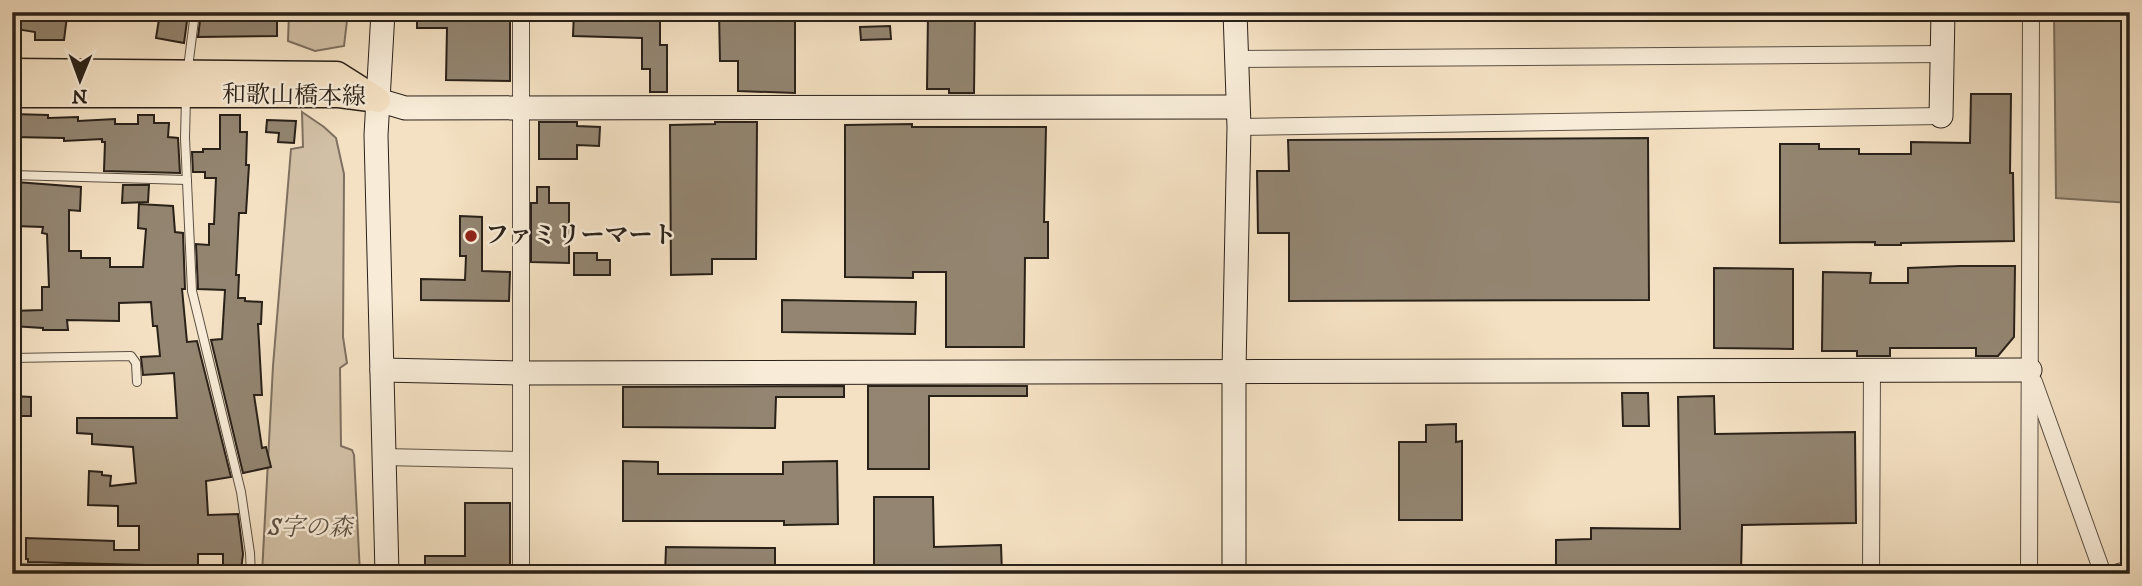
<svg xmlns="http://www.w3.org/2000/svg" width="2142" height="586" viewBox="0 0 2142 586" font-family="'IM FELL DW Pica','Noto Serif JP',serif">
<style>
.green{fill:#d2c0a6;stroke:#7e7060;stroke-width:2}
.water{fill:#afa089;stroke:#7a6d5c;stroke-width:2}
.building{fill:#938571;stroke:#2a2119;stroke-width:2}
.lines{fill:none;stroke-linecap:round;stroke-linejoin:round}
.lane-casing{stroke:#5c5144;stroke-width:10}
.street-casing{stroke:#5c5144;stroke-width:18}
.secondary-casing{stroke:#2a2119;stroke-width:25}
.primary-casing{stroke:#2a2119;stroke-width:27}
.lane{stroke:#f8ecd8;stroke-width:8}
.street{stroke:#f8ecd8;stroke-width:16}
.secondary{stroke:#f8ecd8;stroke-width:23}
.primary{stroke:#f4e1c3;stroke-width:24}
.poi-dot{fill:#8f2418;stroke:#f8ecd8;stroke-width:2.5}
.labels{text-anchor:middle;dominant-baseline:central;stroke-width:5;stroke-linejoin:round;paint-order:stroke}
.street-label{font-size:24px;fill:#2a2119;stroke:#f8ecd8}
.poi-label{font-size:24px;font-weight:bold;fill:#2a2119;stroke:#f8ecd8;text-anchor:start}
.park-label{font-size:24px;font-style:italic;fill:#5c5143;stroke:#f8ecd8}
</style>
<rect width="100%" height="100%" fill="#f4e1c3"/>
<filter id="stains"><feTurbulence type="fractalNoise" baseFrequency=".00286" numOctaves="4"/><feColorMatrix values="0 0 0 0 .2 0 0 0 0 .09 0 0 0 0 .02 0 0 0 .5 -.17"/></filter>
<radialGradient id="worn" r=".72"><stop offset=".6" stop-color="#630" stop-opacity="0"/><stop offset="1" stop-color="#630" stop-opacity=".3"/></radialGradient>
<g class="green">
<path d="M289 12H348L344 46 315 51 288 41Z"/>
<path d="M302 112 324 127 336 138 344 174 343 337 347 363 340 368 341 446 352 450 354 455 360 574H262L273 366 291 149 303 147Z"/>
</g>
<path class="water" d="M2054 12H2130V203L2056 198Z"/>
<g class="building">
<path d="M17 12H61V16H67L64 40H35V32L16 29Z"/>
<path d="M574 12H599V20H621L622 12H660V45H667V92H650V69H642V38L573 36Z"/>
<path d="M719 12H795V93L738 91V61H720Z"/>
<path d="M928 12 975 14 974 93H949V89H927Z"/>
<path d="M160 13 178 16V21H187L184 43 156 38Z"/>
<path d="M447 13H510V81L446 80 447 28H417V16H447Z"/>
<path d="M200 21H277V36L198 37Z"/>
<path d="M890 26 891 39 861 40 860 27Z"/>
<path d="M1971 94H2011L2010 173H2013L2014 241 1901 243V245H1875V242L1780 243V144H1819V149H1859V154H1911V142L1970 143Z"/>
<path d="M12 114 48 115V118L78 117V121L115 119V124H138V115H154V123H169L168 137 178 138 180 173 104 171 105 142H102V139L64 141V138L12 137Z"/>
<path d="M220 115H240V132H247L246 165H249L246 213H239L236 275H239L238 298H245V301L262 302 261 324H258L262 395H254L262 448 266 447 271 467 243 473 211 340 222 339 225 290 198 289 196 244 209 245V224H214L216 178H205V172H193L192 152H203V149H220Z"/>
<path d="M267 120 296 121 294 143 278 142 279 133 266 132Z"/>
<path d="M539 122H577V126L600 127 599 146 577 145V159H539Z"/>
<path d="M715 122H757L756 259H712V274L671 275 670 125 715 124Z"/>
<path d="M912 124V127H1046L1044 222H1048V258H1025L1024 347H946V272H913V278L845 277V125Z"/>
<path d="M1648 138 1649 300 1289 301V233H1258L1257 171H1289L1288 140Z"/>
<path d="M16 182 81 187 80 211 69 210V251H81V258H110V267H143L146 229 138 228 139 204 173 206 175 232 183 233 185 289H182L187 342 197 341 231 477 206 481 208 515 238 514 243 554 241 570H223V554H198V567H190L191 574H158V567L146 565 28 562V559H26V538L114 541V550H139V526H118V506L88 505 89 471 102 472V475L111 476 110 486 136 483 133 447 92 444V434L77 433V418H177L174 373 143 375 141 357 160 356 157 326H153L151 302 119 303V321L67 320 68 330H43V328L12 326V311L42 310V287H49L47 234 42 233 43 227 14 226 12 187H16Z"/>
<path d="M123 185H149L148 202 122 203Z"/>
<path d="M537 187H549V203H569V263L531 262V203H537Z"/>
<path d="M460 216 482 217V271L510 272 509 301 421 300V279L465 280 466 256H460Z"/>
<path d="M574 253H597V260H610V275H574Z"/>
<path d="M1960 266H2015L2014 337 1998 356H1976V348H1890V356H1857V351H1822L1823 272 1871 273 1870 283H1908V268Z"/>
<path d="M1714 268 1793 269V349L1714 348Z"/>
<path d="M782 300 916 302 915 334 782 332Z"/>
<path d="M844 386V397H776L775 428 623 427V387Z"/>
<path d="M868 386H1027V396H929V469H868Z"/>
<path d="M1622 393H1648L1649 426H1623Z"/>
<path d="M12 396 31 397V416H12Z"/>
<path d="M1714 396 1715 434 1855 432 1856 523 1742 525 1741 574 1556 572V540L1591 539V528L1680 529 1678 397Z"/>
<path d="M1456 424V442L1462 441V520H1399V442H1426V425Z"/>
<path d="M623 461 658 462V474H783V462L837 461 838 524 784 525V521H623Z"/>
<path d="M874 497H933L934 547 1001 545 1002 574H874Z"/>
<path d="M465 503H510V574H425V556H465Z"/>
<path d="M666 547 775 548V574H665Z"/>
</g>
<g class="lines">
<g class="lane-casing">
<g id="lane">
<path d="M188 68 195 12"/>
<path d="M186 97 185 138 192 291 241 492 250 553 251 574"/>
<path d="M12 175 187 180"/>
<path d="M12 358 131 356 136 363 137 382"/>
<path d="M13 568 146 572"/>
</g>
</g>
<g class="street-casing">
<g id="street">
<path d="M1235 59 1944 54"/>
<path d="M1239 127 1941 116"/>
<path d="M2034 382 2103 574"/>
<path d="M383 457 521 460"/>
<path d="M12 560 14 574"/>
<path d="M521 574V12"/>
<path d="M1871 574 1872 370"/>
<path d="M2029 574 2031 12"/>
<path d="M2112 574 2130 569"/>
</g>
</g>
<g class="secondary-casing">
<g id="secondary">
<path d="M383 12 376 135 387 574"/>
<path d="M378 100 405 108 1237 107"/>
<path d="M1941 116 1943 12"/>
<path d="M382 370 521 373 2030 370"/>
<path d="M1234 574V370L1239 127 1235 12"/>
</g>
</g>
<g class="primary-casing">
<g id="primary">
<path d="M12 71 337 74 378 100"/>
<path d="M12 95H339L370 99"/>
</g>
</g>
<use href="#lane" class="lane"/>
<use href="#street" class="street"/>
<use href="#secondary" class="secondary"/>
<use href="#primary" class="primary"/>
</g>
<circle class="poi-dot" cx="471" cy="236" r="7"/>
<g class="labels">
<g class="street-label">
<text transform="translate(294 96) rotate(1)">和歌山橋本線</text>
</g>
<g class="poi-label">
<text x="485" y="236">ファミリーマート</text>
</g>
<g class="park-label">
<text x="310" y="528">S字の森</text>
</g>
</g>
<rect width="2142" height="586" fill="none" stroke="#f4e1c3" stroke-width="42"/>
<rect x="14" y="14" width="2114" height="558" fill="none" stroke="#2a2119" stroke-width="3.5"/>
<rect x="21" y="21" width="2100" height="544" fill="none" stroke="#2a2119" stroke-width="2"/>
<g transform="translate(80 80) rotate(181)" stroke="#f8ecd8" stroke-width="5" paint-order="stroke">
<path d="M0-5L12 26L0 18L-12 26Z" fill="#2a2119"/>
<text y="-10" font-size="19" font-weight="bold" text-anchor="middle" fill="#2a2119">N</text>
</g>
<rect width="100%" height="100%" filter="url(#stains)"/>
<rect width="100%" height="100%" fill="url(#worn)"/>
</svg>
